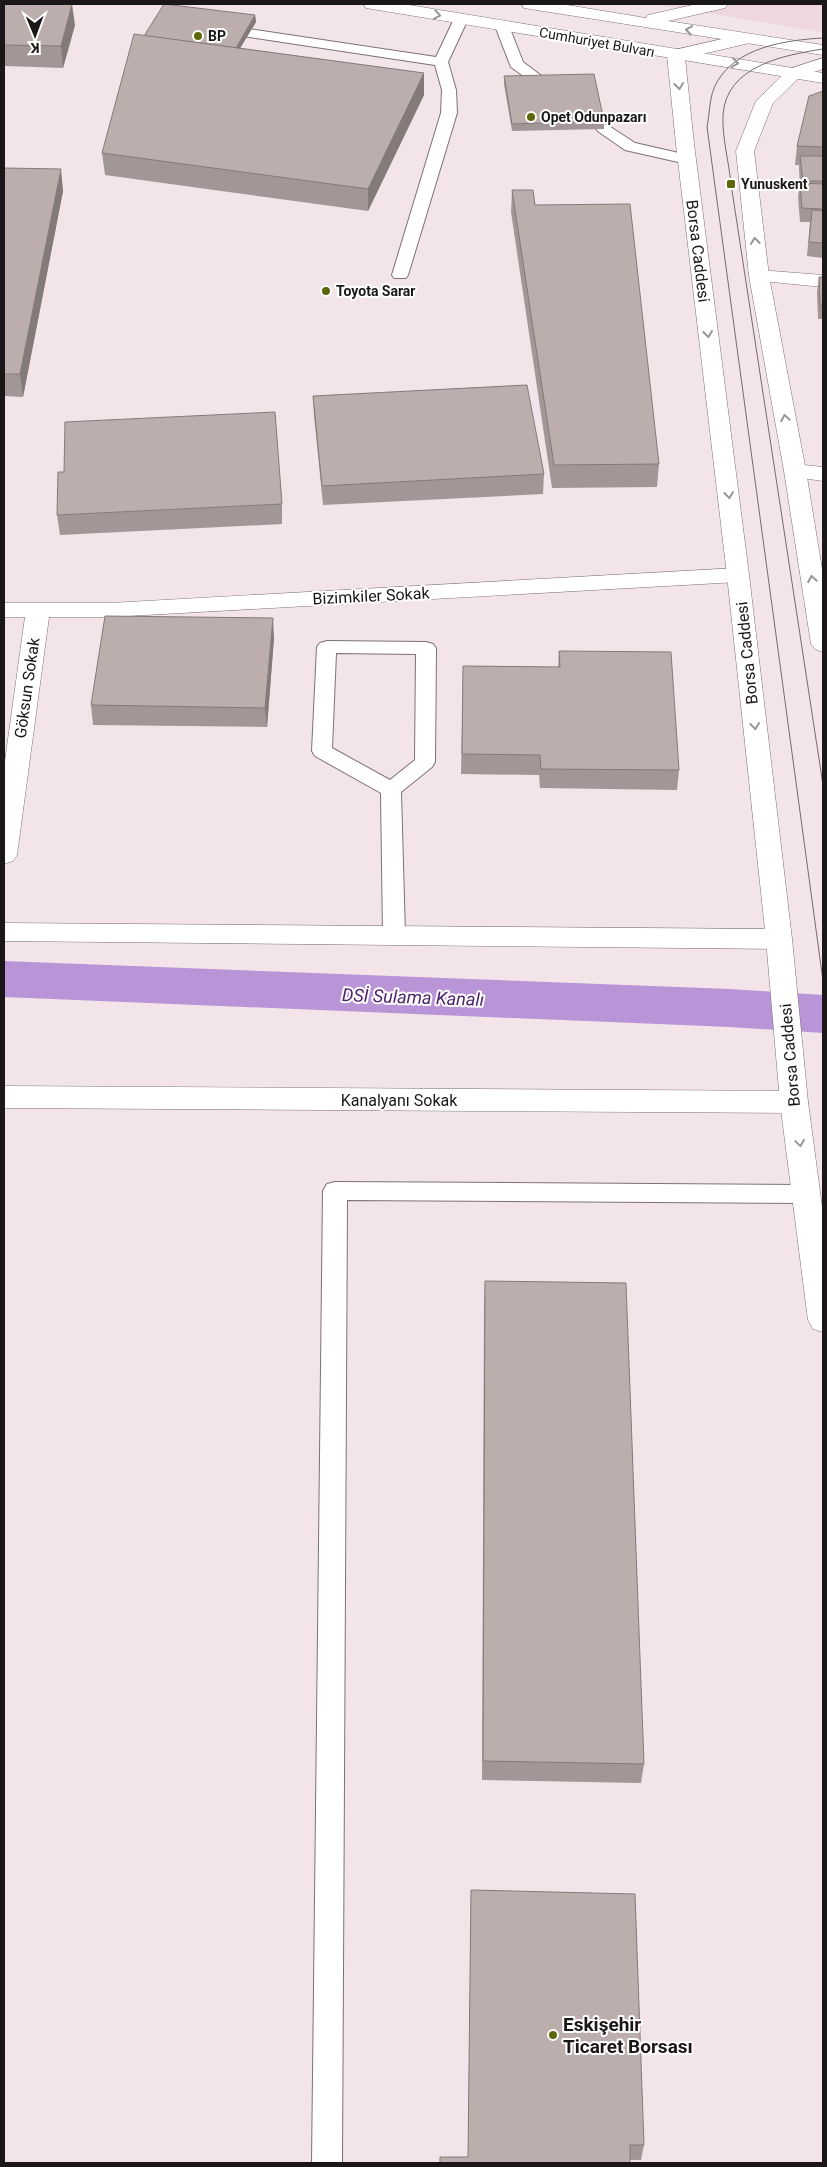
<svg xmlns="http://www.w3.org/2000/svg" width="827" height="2167" viewBox="0 0 827 2167" font-family="Roboto,sans-serif">
<style>
.built{fill:#efd7df}
.lines{fill:none;stroke-linecap:round;stroke-linejoin:round}
.canal{fill:#b995d7;fill-rule:evenodd}
.lane-casing{stroke:#7e7175;stroke-width:2}
.street-casing{stroke:#7e7175;stroke-width:1}
.secondary-casing{stroke:#7e7175;stroke-width:1}
.primary-casing{stroke:#7e7175;stroke-width:1}
.lane{fill:#fff;fill-rule:evenodd}
.street{fill:#fff;fill-rule:evenodd}
.secondary{fill:#fff;fill-rule:evenodd}
.primary{fill:#fff;fill-rule:evenodd}
.tram{stroke:#746b6e;stroke-width:1}
.wall{fill:#a39696}
.shaded-wall{fill:#847a7a}
.building{fill:#bdaeae;stroke:#847a7a}
.oneway{stroke:#989697}
.poi-dot{fill:#5d670a;stroke:#fff;stroke-width:2}
.labels{text-anchor:middle;dominant-baseline:central;stroke-width:4;stroke-linejoin:round;paint-order:stroke}
.far-poi-label{font-size:14px;font-weight:bold;fill:#1b1618;stroke:#fff;text-anchor:start}
.far-street-label{font-size:14px;fill:#1b1618;stroke:#fff}
.street-label{font-size:16px;fill:#1b1618;stroke:#fff}
.water-label{font-size:18px;font-style:italic;fill:#4f206e;stroke:#fff}
.near-poi-label{font-size:19px;font-weight:bold;fill:#1b1618;stroke:#fff;text-anchor:start}
</style>
<rect width="100%" height="100%" fill="#f3e4e9"/>
<path class="built" d="M653 4H823V32Z"/>
<g class="lines">
<path class="canal" d="M4 961 730 989 823 995V1033L730 1027 4 997Z"/>
<g class="lane-casing">
<g id="lane">
<path d="M461 15 466 16 468 19 448 62 456 90 457 113 408 275 406 278H394L392 275 441 113 442 90 435 65 249 37 244 36 242 33 244 30 249 29 436 57 454 19 456 16Z"/>
<path d="M502 22 507 23 509 26 523 62 547 80 549 83 547 86H537L511 67 495 26 497 23Z"/>
<path d="M604 124 609 126 635 143 692 156 695 159 692 162 687 164 625 150 599 132 596 129 599 126Z"/>
<path d="M327 641 426 642 433 644 436 648 435 762 432 767 401 792 405 935 402 941 394 943 386 941 383 935 381 793 315 756 312 751 317 647 320 643ZM336 653 416 654 415 760 390 780 332 748Z"/>
<path d="M335 1182 807 1185 815 1187 819 1194 815 1201 807 1203 347 1200 342 2163H312L323 1191 327 1184Z"/>
</g>
</g>
<g class="street-casing">
<g id="street">
<path d="M823 58V69L795 78 789 77 786 73 789 69Z"/>
<path d="M759 270 823 275V287L752 280 749 276 752 272Z"/>
<path d="M795 464 823 467V481L787 476 784 471 787 466Z"/>
<path d="M738 568 746 570 749 575 746 580 738 582 110 617H49L17 855 13 861 4 864V768L25 617H4V603H110Z"/>
<path d="M4 923 779 929 788 932 792 939 788 946 779 949 4 941Z"/>
<path d="M4 1086 794 1091 804 1094 808 1102 804 1110 794 1113 4 1108Z"/>
</g>
</g>
<g class="secondary-casing">
<g id="secondary">
<path d="M744 34 750 35 753 39 750 43 685 58 694 144 749 575 792 939 808 1102 823 1214V1332L813 1329 808 1320 780 1102 766 939 727 575 676 144 667 55 670 51Z"/>
<path d="M795 68 801 69 804 73 773 103 754 151 769 276 806 471 823 575V652L815 649 811 644 784 471 749 276 736 151 756 101 789 69Z"/>
</g>
</g>
<g class="primary-casing">
<g id="primary">
<path d="M363 4H403L823 73V83L372 9 366 8Z"/>
<path d="M521 4H561L646 18 648 15 697 4H728L725 8 668 21 823 45V55L530 9 524 8Z"/>
</g>
</g>
<use href="#lane" class="lane"/>
<use href="#street" class="street"/>
<use href="#secondary" class="secondary"/>
<use href="#primary" class="primary"/>
<g class="tram">
<path d="M823 38C786 40 737 47 717 82 709 95 710 113 707 127L823 981"/>
<path d="M823 49C784 55 726 66 723 115 722 138 729 162 731 184L823 785"/>
</g>
</g>
<g class="wall">
<path d="M4 4 75 25 63 68 4 66Z"/>
<path d="M255 15 256 22 240 48 424 73V95L368 211 105 175 102 153 144 36Z"/>
<path d="M504 76 604 121V129L512 131 504 84Z"/>
<path d="M823 91V258L807 256 810 222H800L798 197 800 183 799 170V165H795L797 146Z"/>
<path d="M4 168 63 191 23 397 4 396Z"/>
<path d="M512 190 535 205 659 464 657 487 552 488 511 212Z"/>
<path d="M819 277H823V334V319H818L817 292Z"/>
<path d="M313 396 544 474 543 494 323 505 314 415Z"/>
<path d="M282 504V524L60 535 57 515Z"/>
<path d="M274 638 267 727 93 725 91 705Z"/>
<path d="M559 651 679 770 677 790 540 788 539 775 461 774 463 666 558 667Z"/>
<path d="M485 1281 644 1764 641 1783 482 1780 484 1302Z"/>
<path d="M471 1890 644 2145 641 2160 468 2157Z"/>
</g>
<g class="shaded-wall">
<path d="M72 4 75 25 63 68 61 46Z"/>
<path d="M255 15 256 22 230 65V57Z"/>
<path d="M424 73V95L368 211V189Z"/>
<path d="M61 169 63 191 23 397 20 374Z"/>
<path d="M273 618 274 638 267 727 265 708Z"/>
</g>
<g class="building">
<path d="M4 4H72L61 46 4 45Z"/>
<path d="M164 4 255 15 236 48 144 36Z"/>
<path d="M134 34 424 73 368 189 102 153Z"/>
<path d="M594 74 604 121 512 124 504 76Z"/>
<path d="M823 91V147L797 146 809 96Z"/>
<path d="M800 156H823V181H803Z"/>
<path d="M4 168 61 169 20 374H4Z"/>
<path d="M800 183 823 184V209L802 208Z"/>
<path d="M512 190H533L535 205 630 204 659 464 554 465Z"/>
<path d="M812 210 823 211V243L809 242Z"/>
<path d="M819 277H823V305H820Z"/>
<path d="M527 385 544 474 322 486 313 396Z"/>
<path d="M275 412 282 504 57 515 58 472H64L65 422Z"/>
<path d="M105 616 273 618 265 708 91 705Z"/>
<path d="M559 651 671 652 679 770 541 769 540 755 462 754 463 666 560 667Z"/>
<path d="M485 1281 626 1283 644 1764 483 1761Z"/>
<path d="M471 1890 635 1894 644 2145H630V2163H440V2157H468Z"/>
</g>
<defs><path id="oneway-chevron" d="M-2-3.5L2.5 0L-2 3.5" fill="none" stroke-width="1.6" stroke-linecap="round" stroke-linejoin="round" transform="scale(1.25)"/></defs>
<g class="oneway">
<use href="#oneway-chevron" transform="translate(437 15) rotate(10)"/>
<use href="#oneway-chevron" transform="translate(689 30) rotate(-171)"/>
<use href="#oneway-chevron" transform="translate(735 63) rotate(9)"/>
<use href="#oneway-chevron" transform="translate(679 86) rotate(84)"/>
<use href="#oneway-chevron" transform="translate(755 241) rotate(-96)"/>
<use href="#oneway-chevron" transform="translate(708 334) rotate(83)"/>
<use href="#oneway-chevron" transform="translate(785 418) rotate(-100)"/>
<use href="#oneway-chevron" transform="translate(729 495) rotate(83)"/>
<use href="#oneway-chevron" transform="translate(812 579) rotate(-99)"/>
<use href="#oneway-chevron" transform="translate(755 726) rotate(84)"/>
<use href="#oneway-chevron" transform="translate(800 1143) rotate(82)"/>
</g>
<g class="poi-dot">
<circle cx="198" cy="36" r="5"/>
<circle cx="531" cy="117" r="5"/>
<rect x="726" y="179" width="10" height="10" rx="2.5"/>
<circle cx="326" cy="291" r="5"/>
<circle cx="553" cy="2035" r="5"/>
</g>
<g class="labels">
<g class="far-poi-label">
<text x="208" y="36">BP</text>
<text x="541" y="117">Opet Odunpazarı</text>
<text x="741" y="184">Yunuskent</text>
<text x="336" y="291">Toyota Sarar</text>
</g>
<g class="far-street-label">
<text transform="translate(597 42) rotate(10)">Cumhuriyet Bulvarı</text>
</g>
<g class="street-label">
<text transform="translate(698 251) rotate(83)">Borsa Caddesi</text>
<text transform="translate(371 596) rotate(-3)">Bizimkiler Sokak</text>
<text transform="translate(747 653) rotate(-96)">Borsa Caddesi</text>
<text transform="translate(27 688) rotate(-82)">Göksun Sokak</text>
<text transform="translate(790 1055) rotate(-95)">Borsa Caddesi</text>
<text x="399" y="1100">Kanalyanı Sokak</text>
</g>
<g class="water-label">
<text transform="translate(413 997) rotate(2)">DSİ Sulama Kanalı</text>
</g>
<g class="near-poi-label">
<text x="563" y="2024">Eskişehir<tspan x="563" dy="22">Ticaret Borsası</tspan></text>
</g>
</g>
<rect width="827" height="2167" fill="none" stroke="#1b1618" stroke-width="10"/>
<g transform="translate(35 35) rotate(179)" stroke="#ffffff" stroke-width="4" paint-order="stroke">
<path d="M0-4L9 19L0 12L-9 19Z" fill="#1b1618"/>
<text y="-8" font-size="14" font-weight="bold" text-anchor="middle" fill="#1b1618">K</text>
</g>
</svg>
